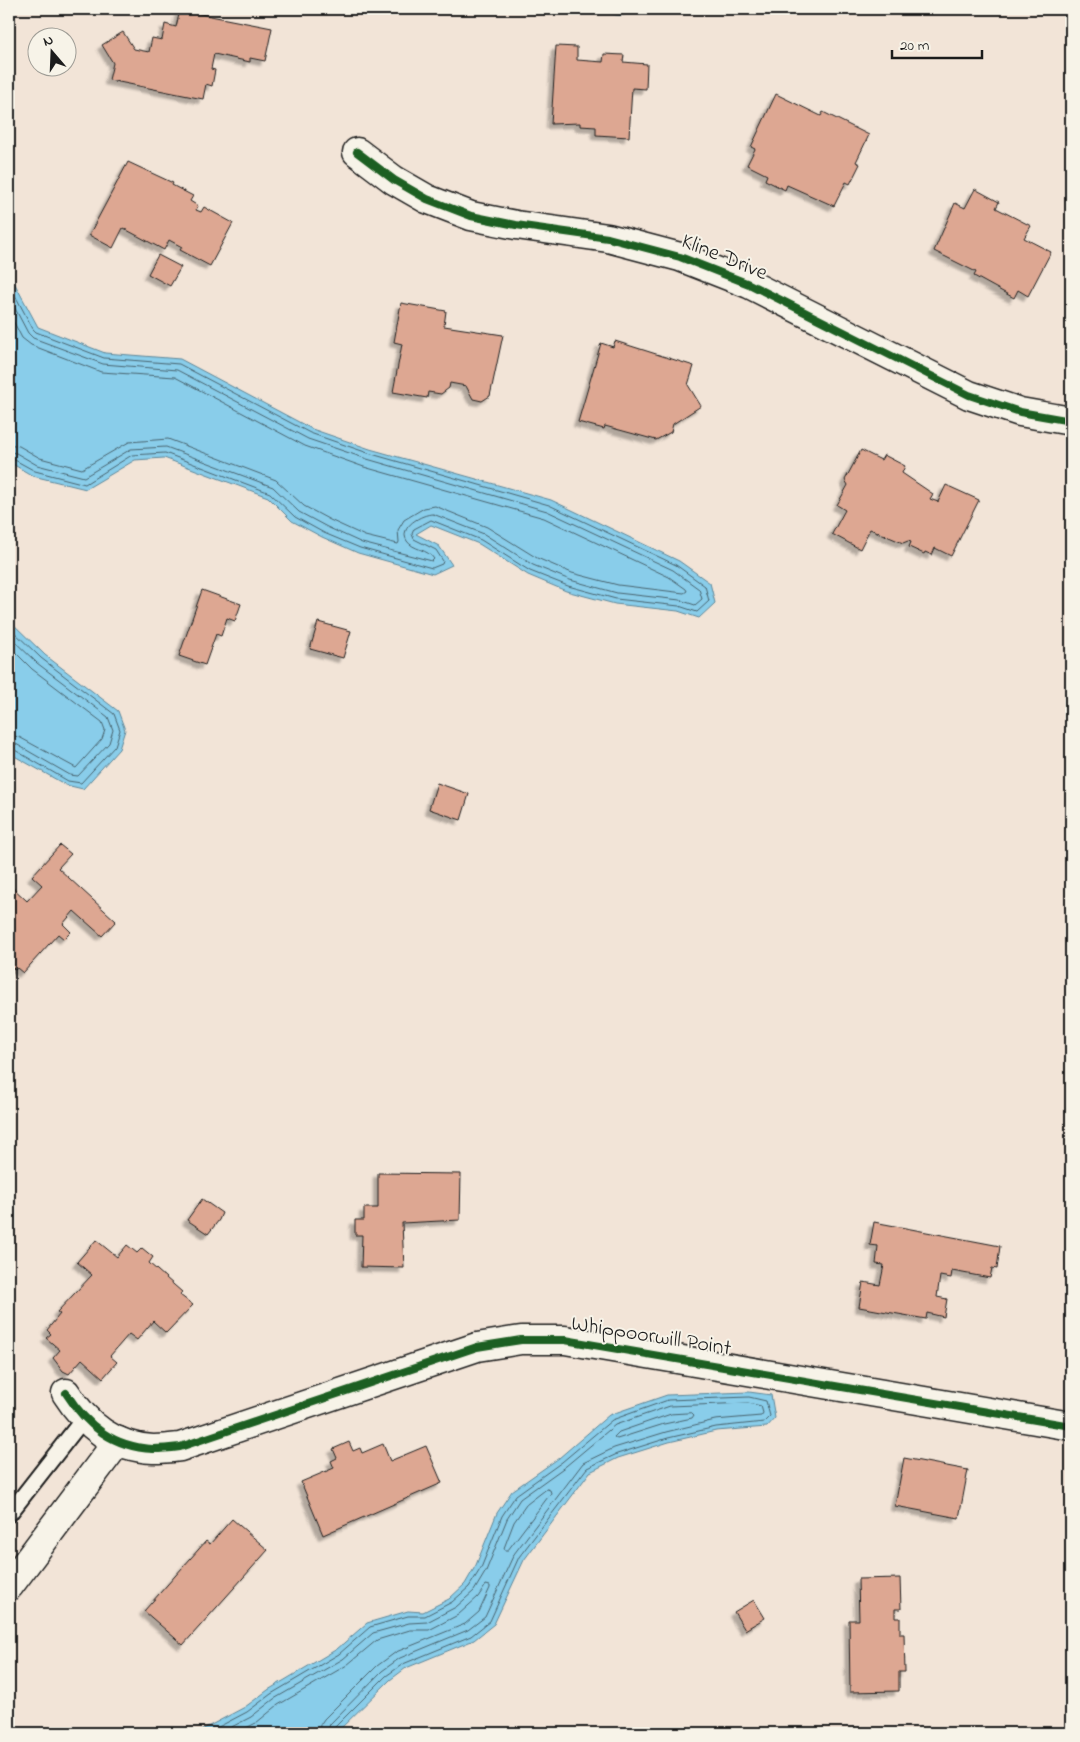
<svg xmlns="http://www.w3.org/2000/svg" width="1080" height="1742" viewBox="0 0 1080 1742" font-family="'Indie Flower',sans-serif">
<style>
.water{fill:#89cdea;stroke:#5d8698}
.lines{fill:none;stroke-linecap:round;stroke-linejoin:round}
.shore{stroke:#48636e;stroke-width:1}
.building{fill:#dda792;stroke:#1c1c1c;filter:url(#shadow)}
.lane-casing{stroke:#1c1c1c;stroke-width:19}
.street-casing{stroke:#1c1c1c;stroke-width:31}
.lane{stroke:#f7f3e8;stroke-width:15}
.street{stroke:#f7f3e8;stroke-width:28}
.cycleway-casing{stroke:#f7f3e8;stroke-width:11}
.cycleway{stroke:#1b5e20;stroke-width:8}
.labels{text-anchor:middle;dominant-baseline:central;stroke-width:4;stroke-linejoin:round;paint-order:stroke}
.street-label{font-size:22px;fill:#1c1c1c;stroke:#f7f3e8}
</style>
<defs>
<filter id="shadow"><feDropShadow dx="-4.5" dy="4.5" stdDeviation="1" flood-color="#0004"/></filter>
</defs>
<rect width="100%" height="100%" fill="#f2e4d7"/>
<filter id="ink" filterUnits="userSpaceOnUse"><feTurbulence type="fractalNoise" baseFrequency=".02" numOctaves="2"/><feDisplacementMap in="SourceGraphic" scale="10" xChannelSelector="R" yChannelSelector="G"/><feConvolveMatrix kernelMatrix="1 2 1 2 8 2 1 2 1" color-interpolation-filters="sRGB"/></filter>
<g filter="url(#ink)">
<g class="water">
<path d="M604 9H641C629 15 615 19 604 9Z"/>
<path d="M9 273 38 327 105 353 180 359 312 429 370 449 551 500 679 561 710 583 715 603 699 618 678 611 615 604 566 591 528 575 479 544 431 525 416 534 439 546 452 565 433 574 358 553 322 537 292 521 268 497 164 458 135 460 86 489 33 476 9 462Z"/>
<path d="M9 620 45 655 118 711 125 730 119 749 83 789 66 785 9 753Z"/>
<path d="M749 1392 771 1395 775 1418 767 1427 716 1431 669 1442 618 1458 590 1472 524 1560 494 1624 474 1640 406 1668 390 1680 336 1733H196L245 1707 268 1690 337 1649 367 1623 408 1611 423 1612 449 1599 465 1584 476 1565 497 1513 512 1491 559 1458 609 1415 667 1395Z"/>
</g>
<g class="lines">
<g class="shore">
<path d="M9 284 33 329 36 332 104 358 179 364 310 433 368 453 549 505 676 565 705 586 709 601 697 612 679 606 616 599 568 586 530 571 481 540 431 520 414 529 412 534 414 539 436 550 443 561 442 564 432 568 360 548 324 533 295 517 270 493 165 453 132 455 85 484 35 471 13 459 9 458"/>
<path d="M9 297 28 333 33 338 103 364 177 370 308 439 367 459 547 511 673 570 699 589 702 599 695 605 680 600 617 593 570 580 533 565 484 534 433 514C422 514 398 527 407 541 413 550 428 549 434 559L432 561 362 543 327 527 299 512 273 487 166 447 131 449 84 477 37 465 16 453 9 452"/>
<path d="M9 313 22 338 31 345 101 372 175 377 305 446 364 467 544 518 669 577 686 589 687 591 684 593 618 585 572 573 537 558 487 527 435 506 424 508 404 520 398 530 399 542 398 544 365 536 330 520 304 506 276 480 168 439 129 442 82 469 40 458 19 446 9 444"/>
<path d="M9 627 41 658 114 714 120 730 115 746 81 783 68 781 13 749H9"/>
<path d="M9 636 37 663 108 717 113 730 109 743 78 776 70 775 16 744 9 742"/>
<path d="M9 646 32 669 102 722 105 730 102 739 76 768 19 737 9 735"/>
<path d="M692 1413 694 1415 692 1418 664 1424 617 1439 614 1437 619 1432 671 1414Z"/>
<path d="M547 1489 550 1490 551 1493 508 1550H505L504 1548 514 1522 526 1505Z"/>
<path d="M207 1733 247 1712 271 1694 339 1654 370 1627 408 1616H425L452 1602 469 1587 481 1568 502 1516 516 1495 562 1462 612 1420 668 1400 749 1397 766 1401 770 1416 764 1422 716 1427 668 1438 617 1454 587 1468 519 1557 490 1621 471 1636 403 1664 386 1676 334 1728 333 1733"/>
<path d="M220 1733 251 1717 274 1699 343 1659 373 1633 409 1623 427 1622 456 1607 474 1591 486 1571 507 1519 520 1499 566 1466 615 1425 670 1406 748 1403 761 1406 763 1413 761 1416 715 1420 666 1432 614 1448 583 1463 514 1554 485 1617 468 1630 400 1658 382 1671 330 1724 327 1733"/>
<path d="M236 1733 256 1723 278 1705 347 1665 377 1640 410 1630H429L458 1615 478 1597 486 1585 490 1586V1588L479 1612 465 1624 396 1652 377 1666 324 1719 320 1725 319 1733"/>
</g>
</g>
<g class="building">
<path d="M180 10 272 28 265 61 250 58V62L214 54 211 69 215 70 212 86 206 84 203 99 109 80 113 63 102 45 123 32 134 49 149 52 152 38 162 40 165 24 176 27Z"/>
<path d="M556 46 577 47V60L603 62 604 54 624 55 623 62 647 64 646 89 632 88 629 137 596 135V127L580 126V123L551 124Z"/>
<path d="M776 94 821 116 823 112 869 135 856 162 860 164 850 184 846 182 834 206 787 185 785 190 765 180 767 175 747 165 755 149 751 147Z"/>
<path d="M128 162 173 183 172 185 193 196 190 201 198 206 196 210 201 212 204 207 233 223 210 266 180 250 182 247 169 240 164 250 123 228 113 248 89 235Z"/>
<path d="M975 189 999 202 996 208 1031 226 1024 238 1051 252 1028 296 1018 290 1014 298 974 276 976 272 934 251 955 203 965 208Z"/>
<path d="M158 255 181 267 170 286 148 274Z"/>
<path d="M401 303 446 311 444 326 503 335 490 396 482 401 473 399 466 386 450 383 449 388 441 394 428 392 427 398 393 392 402 344 394 342Z"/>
<path d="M615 341 694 366 688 385 701 406 673 424 671 432 656 440 605 426 604 429 578 422 601 343 613 347Z"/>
<path d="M861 450 881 460 884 455 905 466 902 473 933 494 930 499 938 502 946 485 979 500 951 556 935 548 932 555 925 552 924 554 909 547 911 542 908 541 903 543 870 529 860 549 832 534 845 510 837 505 848 485 845 480Z"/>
<path d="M202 590 241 604 235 621 227 618 221 636 216 634 205 665 179 656Z"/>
<path d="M318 622 351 631 343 658 310 649Z"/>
<path d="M437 783 469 794 461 820 429 809Z"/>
<path d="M60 845 71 854 58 868 116 921 102 936 74 911 63 924 71 932 64 939 58 934 23 973 17 968 15 970 9 964V884L27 901 42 885 32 876Z"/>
<path d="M378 1173 461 1174 460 1220 402 1223 404 1268 361 1267 362 1235H355V1220H364V1208H378Z"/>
<path d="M202 1199 222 1213 219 1220 208 1234 187 1220Z"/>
<path d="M874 1222 1000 1246 997 1269 992 1268 990 1278 952 1271 951 1278 940 1276 937 1297 947 1299 944 1317 927 1313 926 1319 859 1307 863 1282 880 1285 884 1265 876 1264 878 1246 870 1245Z"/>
<path d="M96 1240 117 1257 127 1245 137 1253 142 1248 153 1257 149 1263 182 1292 180 1295 193 1305 166 1333 153 1321 137 1340 129 1334 110 1356 117 1362 103 1378 82 1359 69 1374 63 1371 53 1358 60 1350 46 1338 51 1334 47 1330 60 1314 57 1312 92 1275 77 1262Z"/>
<path d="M349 1442 353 1451 360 1448 362 1453 383 1444 390 1461 426 1446 442 1483 323 1535 301 1482 334 1468 331 1461 337 1458 333 1449Z"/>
<path d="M904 1458 968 1470 959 1518 895 1506Z"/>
<path d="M232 1519 268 1550 183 1645 144 1611 206 1541 210 1544Z"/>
<path d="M900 1578 901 1609H895V1618H900V1634H904L905 1672H899V1691L850 1692 849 1620H859L858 1579Z"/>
<path d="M754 1600 765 1618 745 1630 734 1612Z"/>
<rect x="505" y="1730" width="27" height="3"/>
</g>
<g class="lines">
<g class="lane-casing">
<path id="lane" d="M9 1514 84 1418"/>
</g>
<g class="street-casing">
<g id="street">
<path d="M357 152 394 180 427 199 471 216 516 225 608 238 680 257 749 284 969 395 1020 412 1071 421"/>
<path d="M66 1393C87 1426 113 1447 153 1449 162 1449 172 1448 180 1447L477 1347 521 1340H565L1071 1426"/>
<path d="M9 1586 118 1441"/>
</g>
</g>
<use href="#lane" class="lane"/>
<use href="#street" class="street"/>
<g class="cycleway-casing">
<g id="cycleway">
<path d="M357 152 394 180 427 199 471 216 516 225 608 238 680 257 749 284 969 395 1020 412 1071 421"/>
<path d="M66 1393C87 1426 113 1447 153 1449 162 1449 172 1448 180 1447L477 1347 521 1340H565L1071 1426"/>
</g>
</g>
<use href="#cycleway" class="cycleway"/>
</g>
</g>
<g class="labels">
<g class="street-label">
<text transform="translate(724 258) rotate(22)">Kline Drive</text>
<text transform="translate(651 1337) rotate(9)">Whippoorwill Point</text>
</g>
</g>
<rect width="1080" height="1742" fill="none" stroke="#f7f3e8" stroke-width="30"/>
<rect x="15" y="15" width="1050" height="1712" fill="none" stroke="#1c1c1c" stroke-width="2" filter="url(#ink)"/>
<g transform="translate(52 52) rotate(341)"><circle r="24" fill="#f7f3e8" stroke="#9f9d96"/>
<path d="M0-4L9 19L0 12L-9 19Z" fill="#1c1c1c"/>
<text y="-8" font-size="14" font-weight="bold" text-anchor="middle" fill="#1c1c1c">N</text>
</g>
<path d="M892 50v8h90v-8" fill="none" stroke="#1c1c1c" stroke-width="2.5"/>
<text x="900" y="50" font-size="15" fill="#1c1c1c" stroke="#f7f3e8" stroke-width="4" paint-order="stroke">20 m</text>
</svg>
